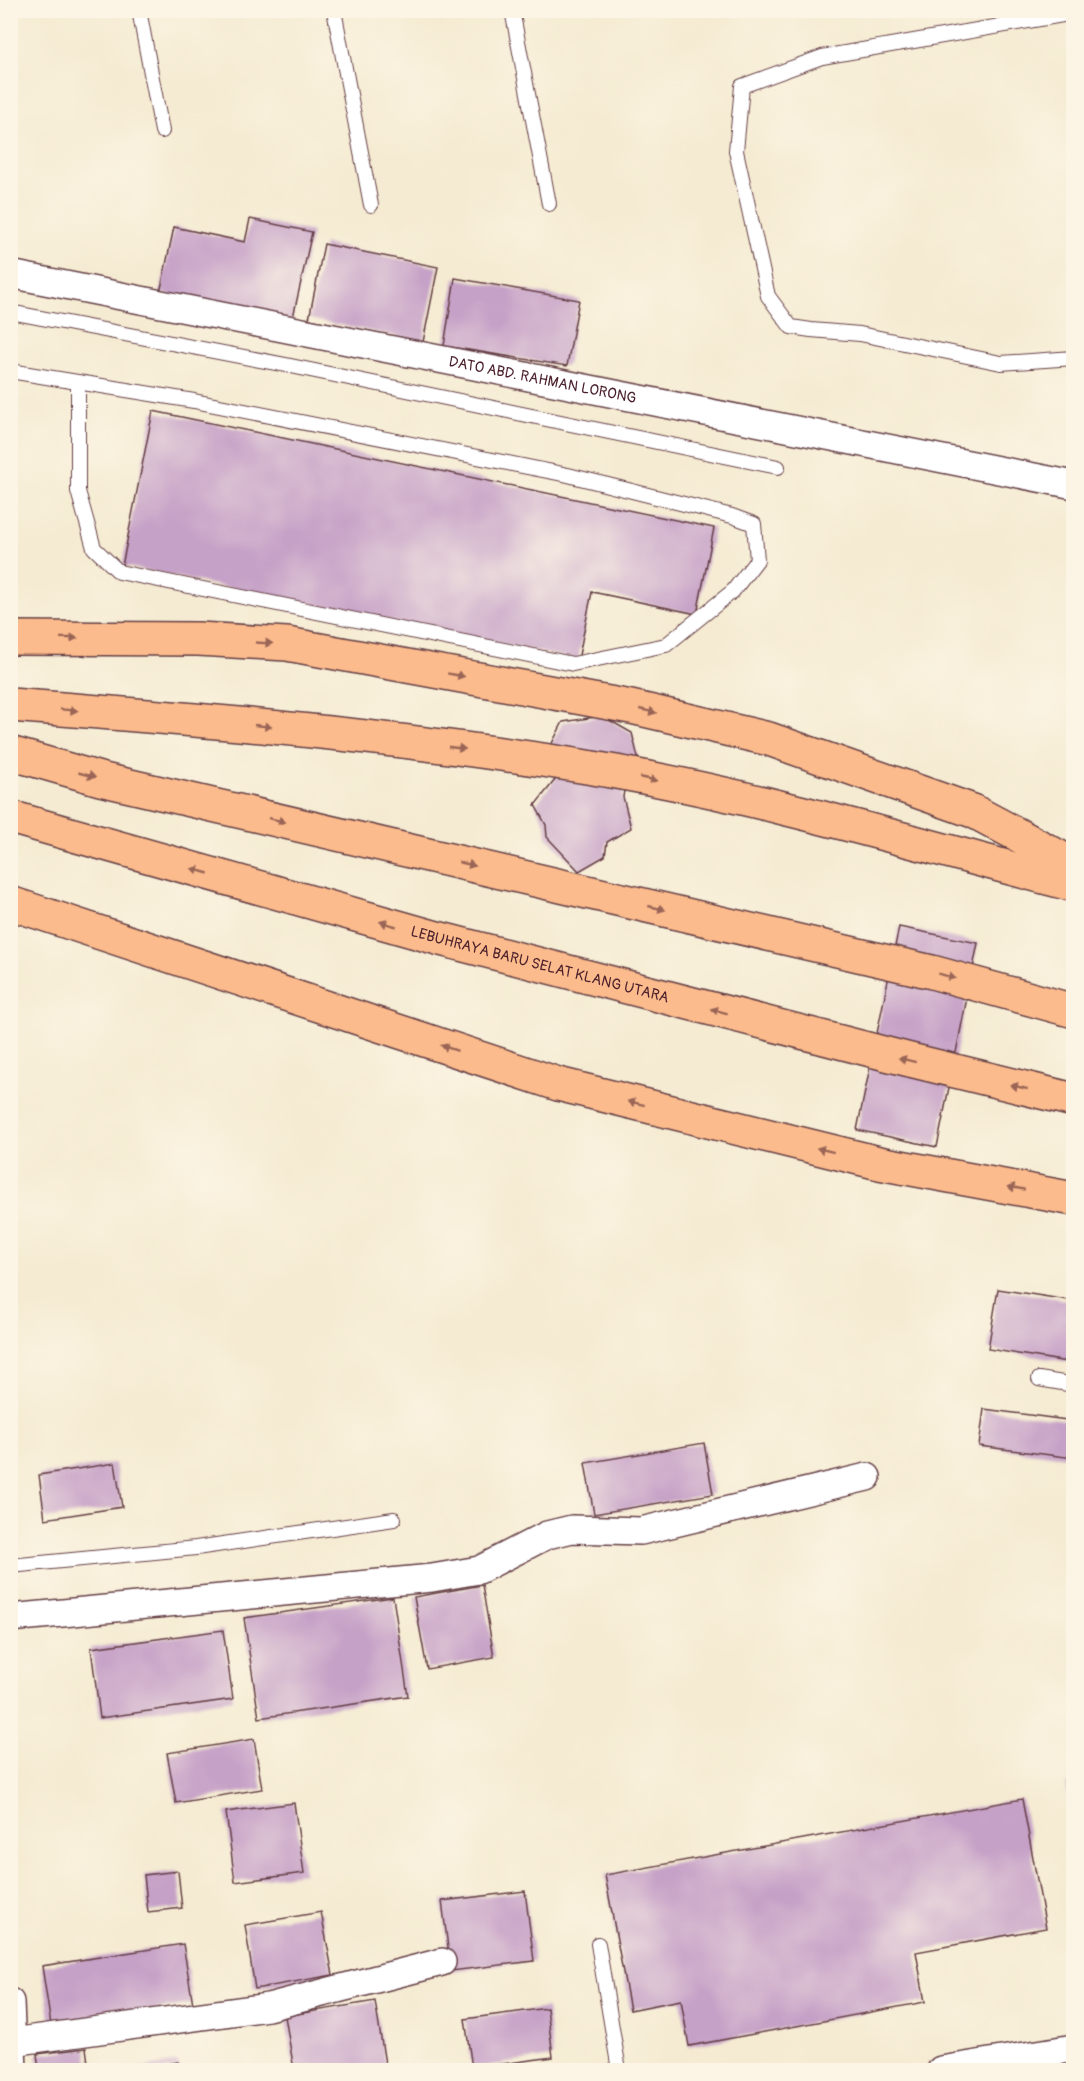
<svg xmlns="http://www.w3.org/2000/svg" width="1084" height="2081" viewBox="0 0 1084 2081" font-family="Pangolin,sans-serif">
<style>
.building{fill:#c6a1c7}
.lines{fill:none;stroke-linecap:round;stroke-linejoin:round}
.service-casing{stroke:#643e44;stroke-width:16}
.minor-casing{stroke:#643e44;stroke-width:30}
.motorway-casing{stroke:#643e44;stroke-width:36}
.service{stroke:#fff;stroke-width:14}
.minor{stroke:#fff;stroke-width:27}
.motorway{stroke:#fbbb8c;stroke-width:33}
.oneway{fill:#9a6557}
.labels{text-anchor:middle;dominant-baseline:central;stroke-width:4.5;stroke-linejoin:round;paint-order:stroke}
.street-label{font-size:15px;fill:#4a1f2b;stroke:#fcf5e5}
</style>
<rect width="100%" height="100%" fill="#fcf5e5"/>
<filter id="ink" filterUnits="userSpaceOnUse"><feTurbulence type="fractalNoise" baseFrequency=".0167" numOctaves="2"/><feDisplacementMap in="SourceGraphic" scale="12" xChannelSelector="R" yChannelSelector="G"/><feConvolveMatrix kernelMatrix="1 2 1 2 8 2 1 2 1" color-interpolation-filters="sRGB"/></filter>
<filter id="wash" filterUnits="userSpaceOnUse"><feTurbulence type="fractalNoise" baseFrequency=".008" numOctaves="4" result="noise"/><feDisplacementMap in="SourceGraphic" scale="24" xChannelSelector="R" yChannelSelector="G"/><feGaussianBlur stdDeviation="1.35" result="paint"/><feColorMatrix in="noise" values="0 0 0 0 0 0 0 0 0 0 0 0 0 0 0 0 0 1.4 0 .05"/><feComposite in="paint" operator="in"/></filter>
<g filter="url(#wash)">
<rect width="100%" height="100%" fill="#f5ebd2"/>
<g id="blocks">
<g class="building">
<path d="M250 219 312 232 292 322 160 293 174 227 245 242Z"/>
<path d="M324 244 438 267 423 342 309 319Z"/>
<path d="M455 278 579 300 567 366 444 346Z"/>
<path d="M153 411 714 528 697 614 592 592 578 660 122 566Z"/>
<path d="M602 716 632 733 640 766 626 779 623 797 631 828 607 842 605 856 579 871 547 837 546 825 535 805 555 780 546 755 563 722Z"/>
<path d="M899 927 978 943 937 1147 857 1130Z"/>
<path d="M998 1289 1074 1301V1363L988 1349Z"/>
<path d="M984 1409 1074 1421V1458L979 1446Z"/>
<path d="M704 1443 713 1494 594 1514 585 1463Z"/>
<path d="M115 1463 122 1507 45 1519 39 1475Z"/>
<path d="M482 1585 494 1657 427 1669 414 1597Z"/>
<path d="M393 1597 408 1696 259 1718 244 1618Z"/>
<path d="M223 1630 233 1699 100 1718 91 1648Z"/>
<path d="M254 1739 262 1789 176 1803 167 1753Z"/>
<path d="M1074 1783V1818H1072L1066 1784Z"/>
<path d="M1022 1799 1046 1928 916 1952 925 2002 689 2046 681 2000 630 2010 605 1875Z"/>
<path d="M294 1803 304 1873 235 1882 226 1812Z"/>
<path d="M178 1871 182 1908 148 1912 144 1875Z"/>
<path d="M525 1891 534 1961 451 1971 442 1901Z"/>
<path d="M321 1912 333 1975 255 1989 245 1925Z"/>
<path d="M183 1944 193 2004 51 2025 42 1966Z"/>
<path d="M375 2001 386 2070H294L285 2016Z"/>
<path d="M547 2008 553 2057 472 2068 465 2019Z"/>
<path d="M86 2048 89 2070H39L37 2054Z"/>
<path d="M178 2062 180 2070H135V2069Z"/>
</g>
</g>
</g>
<g filter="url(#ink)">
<use href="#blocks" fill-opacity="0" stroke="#643e44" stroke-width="1.5"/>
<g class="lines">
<g class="service-casing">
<g id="service">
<path d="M139 10 162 131"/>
<path d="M334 10 371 205"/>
<path d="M512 10 549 204"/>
<path d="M1074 13 822 57 742 86 736 151 768 296 791 327 811 330 860 334 1001 363 1074 358"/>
<path d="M10 312 286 365 778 467"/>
<path d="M10 371 194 401 568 475 732 516 754 524 757 560 733 591 666 645 573 664 119 572 94 548 78 491V382"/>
<path d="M1039 1379 1074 1385"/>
<path d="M10 1566 196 1548 394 1519"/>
<path d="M598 1944 619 2070"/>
</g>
</g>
<g class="minor-casing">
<g id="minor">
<path id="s1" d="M10 274 1074 485"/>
<path d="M10 1618 432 1578 479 1570 547 1535 572 1529 641 1531 867 1477"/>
<path d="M10 2002 13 2070"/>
<path d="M12 2042 268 2007 442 1962"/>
<path d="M941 2070 1074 2048"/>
</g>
</g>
<g class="motorway-casing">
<g id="motorway">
<path d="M10 638 198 639 287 644 631 707 769 739 973 811 1074 865"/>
<path d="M10 705C206 720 400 736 593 768 756 795 914 843 1074 885"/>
<path d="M10 753 100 779 932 972 1074 1011"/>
<path id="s2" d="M10 817 437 938 906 1059 1074 1100"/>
<path d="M10 903 558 1084 879 1163 1074 1199"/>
</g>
</g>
<use href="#service" class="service"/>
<use href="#minor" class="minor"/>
<use href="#motorway" class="motorway"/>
</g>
<defs><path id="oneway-solid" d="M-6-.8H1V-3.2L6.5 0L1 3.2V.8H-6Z" transform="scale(1.5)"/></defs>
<g class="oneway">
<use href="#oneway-solid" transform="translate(69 638) rotate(1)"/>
<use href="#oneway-solid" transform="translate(264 643) rotate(3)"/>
<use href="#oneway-solid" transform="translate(456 675) rotate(10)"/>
<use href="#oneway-solid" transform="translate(69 710) rotate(4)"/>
<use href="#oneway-solid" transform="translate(648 711) rotate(13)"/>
<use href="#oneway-solid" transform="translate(263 726) rotate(6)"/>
<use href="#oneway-solid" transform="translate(457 748) rotate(8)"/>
<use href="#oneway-solid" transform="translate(87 775) rotate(16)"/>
<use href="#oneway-solid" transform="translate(649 779) rotate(11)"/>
<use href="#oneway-solid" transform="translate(277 820) rotate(13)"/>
<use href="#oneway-solid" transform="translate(467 864) rotate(13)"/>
<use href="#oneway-solid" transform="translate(200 871) rotate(-164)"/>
<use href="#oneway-solid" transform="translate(657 908) rotate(13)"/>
<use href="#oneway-solid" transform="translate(388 924) rotate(-164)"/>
<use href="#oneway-solid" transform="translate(947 976) rotate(15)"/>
<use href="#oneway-solid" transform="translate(719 1011) rotate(-165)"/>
<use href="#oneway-solid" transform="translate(449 1048) rotate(-162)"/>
<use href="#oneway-solid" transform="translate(907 1060) rotate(-166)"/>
<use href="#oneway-solid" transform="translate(1019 1087) rotate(-166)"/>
<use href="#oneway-solid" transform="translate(636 1103) rotate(-166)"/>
<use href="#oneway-solid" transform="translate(825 1150) rotate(-166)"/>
<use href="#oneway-solid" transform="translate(1016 1188) rotate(-170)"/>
</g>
</g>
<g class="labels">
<g class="street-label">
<text stroke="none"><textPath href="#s1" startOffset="543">DATO ABD. RAHMAN LORONG</textPath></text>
<text stroke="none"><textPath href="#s2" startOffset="550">LEBUHRAYA BARU SELAT KLANG UTARA</textPath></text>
</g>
</g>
<rect width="1084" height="2081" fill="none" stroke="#fcf5e5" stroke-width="36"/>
</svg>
